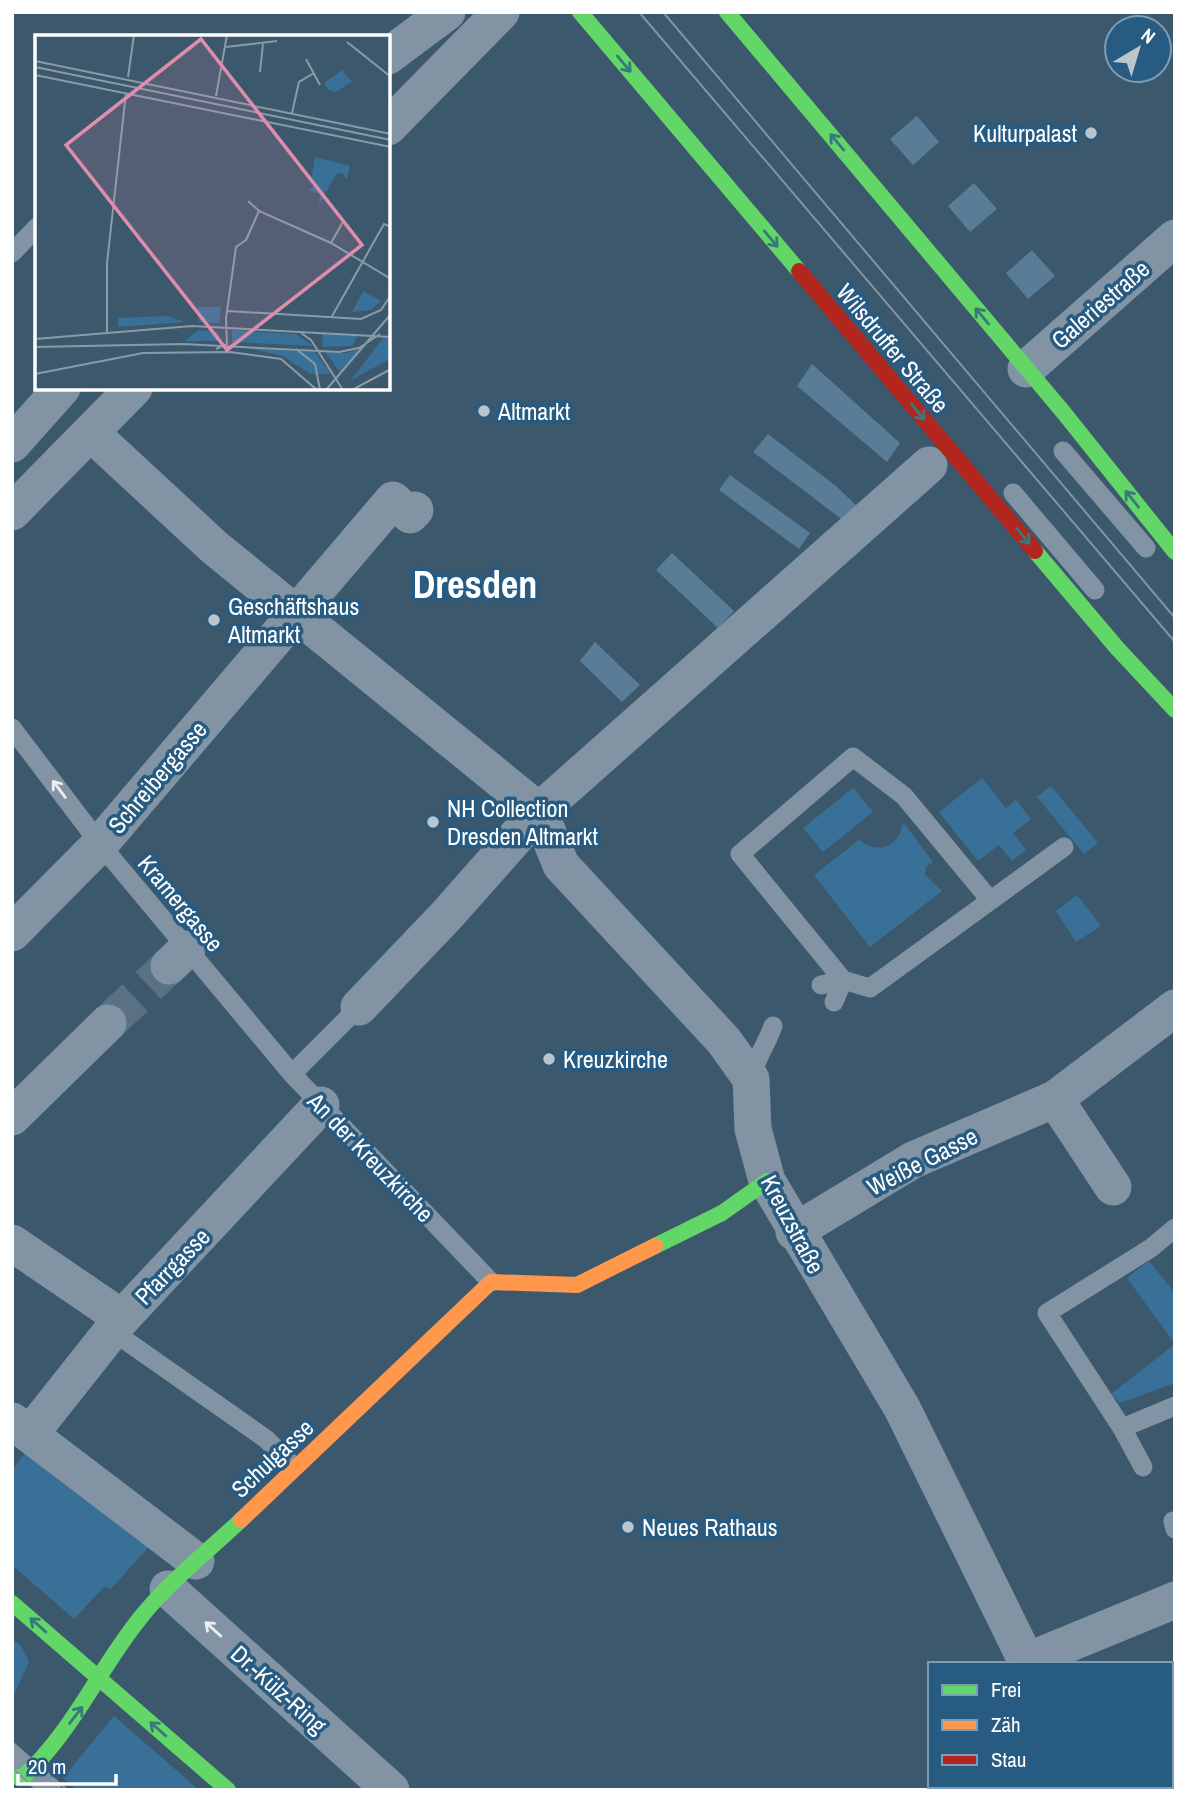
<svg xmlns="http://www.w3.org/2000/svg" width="1187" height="1802" viewBox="0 0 1187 1802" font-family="'Archivo Narrow',sans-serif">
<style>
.green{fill:#397097}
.water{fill:#597d97}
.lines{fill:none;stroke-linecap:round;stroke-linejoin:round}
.street-tunnel{stroke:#597183;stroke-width:37;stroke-dasharray:37 18;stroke-linecap:butt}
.lane{stroke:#8294a3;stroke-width:19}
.street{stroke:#8294a3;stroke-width:37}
.fast{stroke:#63d668;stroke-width:16}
.slow{stroke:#ff974d;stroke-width:16}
.jam{stroke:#b3261e;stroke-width:16}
.tram{stroke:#8294a3;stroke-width:2}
.oneway{stroke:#367a7c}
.oneway2{stroke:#eceff1}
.poi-dot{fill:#bbc5cc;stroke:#275b82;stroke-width:2.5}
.labels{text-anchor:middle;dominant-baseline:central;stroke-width:7;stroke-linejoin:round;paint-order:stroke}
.poi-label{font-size:24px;fill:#fff;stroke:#275b82;text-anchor:start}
.street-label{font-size:24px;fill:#fff;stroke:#275b82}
.town-label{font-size:38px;font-weight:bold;fill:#fff;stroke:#275b82}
.inset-road{fill:none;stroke:#8a9ba7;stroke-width:2}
.view{fill:#e08cad;fill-opacity:0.15;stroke:#e08cad;stroke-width:3.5}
.inset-edge{fill:none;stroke:#fff;stroke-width:3.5}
</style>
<rect width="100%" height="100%" fill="#3c586d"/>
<g class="green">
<path d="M982 778 1006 808 1016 800 1031 819 1013 833 1026 850 1012 861 999 845 978 861 939 812Z"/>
<path d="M1051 786 1098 843 1084 854 1037 797Z"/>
<path d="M853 788 873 812 823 852 803 828Z"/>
<path d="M903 822 933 862 926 867 925 875 942 891 870 947 814 875 859 840C879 855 900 847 903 822Z"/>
<path d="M1077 895 1101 926 1076 942 1056 911Z"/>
<path d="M1149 1261 1175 1293V1344L1127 1278Z"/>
<path d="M1175 1344V1383L1120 1403 1111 1394Z"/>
<path d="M30 1447 153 1542 111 1589 104 1587 74 1619 12 1565V1470Z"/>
<path d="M12 1639 21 1646 29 1662 12 1699Z"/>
<path d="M114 1716 199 1790H77L63 1778Z"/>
</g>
<g class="water">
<path d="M917 116 939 142 913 165 890 139Z"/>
<path d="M974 183 997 209 970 232 948 206Z"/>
<path d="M1032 250 1055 276 1028 299 1006 273Z"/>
<path d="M812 364 900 443 887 462 797 386Z"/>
<path d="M768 434 836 486 860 509 848 524 753 452Z"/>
<path d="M730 475 810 533 799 549 719 490Z"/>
<path d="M672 553 734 611 718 628 656 570Z"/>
<path d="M595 642 640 685 622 702 580 661Z"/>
</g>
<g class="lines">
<path class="street-tunnel" d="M108 1023 169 966"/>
<g class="lane">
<path d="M12 253 37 227"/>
<path d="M1063 451 1146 548"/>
<path d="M1013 493 1095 590"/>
<path d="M12 728 100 844 292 1074 491 1282"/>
<path d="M990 900 904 796 853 757 740 854 843 980 870 988 1064 847"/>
<path d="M821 985 843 980"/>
<path d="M834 1002 843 980"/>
<path d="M292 1074 359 1007"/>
<path d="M751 1079C755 1059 766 1046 773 1026"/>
<path d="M1175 1228 1151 1248 1047 1313 1122 1428 1175 1406"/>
<path d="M105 1326 266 1439 294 1467"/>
<path d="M1122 1428 1143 1467"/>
<path d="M1173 1521 1175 1529"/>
<path d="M12 1754 52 1790"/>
</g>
<g class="street">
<path d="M388 56 447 12"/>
<path d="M388 127 501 12"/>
<path d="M1026 369 1175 238"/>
<path d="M91 433 214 547 539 811 561 865 724 1041 751 1079 753 1129 767 1181 902 1408 1028 1664"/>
<path d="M12 444 62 388"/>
<path d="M12 512 134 388"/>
<path d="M12 933 100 844 393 500 410 515 415 510"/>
<path d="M169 966 187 949"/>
<path d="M359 1007 446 916 539 811 929 465"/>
<path d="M1055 1099 1113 1187"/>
<path d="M12 1117 108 1023"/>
<path d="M794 1232 913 1160 1055 1099 1175 1008"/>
<path d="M12 1243 122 1318"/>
<path d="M12 1421 196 1561"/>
<path d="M30 1434 122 1318 321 1105"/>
<path d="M168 1589 391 1790"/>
<path d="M1027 1661 1175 1600"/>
<path d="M1071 1786 1073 1790"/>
</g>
<g class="fast">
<path d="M580 12 799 271"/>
<path d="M727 12 1064 413 1175 552"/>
<path d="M1035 551 1117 648 1175 710"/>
<path d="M655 1246 722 1213 767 1181"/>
<path d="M12 1603 228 1790"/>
<path d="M12 1777H23C72 1732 97 1673 137 1622 166 1584 206 1553 241 1520"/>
</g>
<path class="slow" d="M241 1520 491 1282 577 1285 655 1246"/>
<path class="jam" d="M799 271 1035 551"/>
<g class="tram">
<path d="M639 12 1175 642"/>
<path d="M663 12 1175 618"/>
<path d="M12 1742 67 1790"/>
<path d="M12 1768 37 1790"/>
</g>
</g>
<defs><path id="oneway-shaft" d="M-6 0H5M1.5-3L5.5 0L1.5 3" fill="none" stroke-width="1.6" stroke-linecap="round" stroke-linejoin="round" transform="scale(1.75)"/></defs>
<g class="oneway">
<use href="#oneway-shaft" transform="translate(624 64) rotate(50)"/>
<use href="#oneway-shaft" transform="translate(837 142) rotate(-130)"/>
<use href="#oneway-shaft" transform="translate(771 239) rotate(50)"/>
<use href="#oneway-shaft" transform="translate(982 316) rotate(-130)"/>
<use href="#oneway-shaft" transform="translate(918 412) rotate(50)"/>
<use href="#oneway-shaft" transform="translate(1132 499) rotate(-129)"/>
<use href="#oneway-shaft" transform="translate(1023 536) rotate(50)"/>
<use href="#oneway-shaft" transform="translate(38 1625) rotate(-139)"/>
<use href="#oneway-shaft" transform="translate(76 1715) rotate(-52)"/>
<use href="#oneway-shaft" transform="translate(158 1729) rotate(-139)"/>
</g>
<g class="oneway2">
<use href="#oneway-shaft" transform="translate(59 789) rotate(-127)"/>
<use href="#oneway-shaft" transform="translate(213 1629) rotate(-138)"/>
</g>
<g class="poi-dot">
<circle cx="1091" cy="133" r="7"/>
<circle cx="484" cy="411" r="7"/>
<circle cx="214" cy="620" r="7"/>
<circle cx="433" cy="822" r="7"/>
<circle cx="549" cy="1059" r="7"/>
<circle cx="628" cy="1527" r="7"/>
</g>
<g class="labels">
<g class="poi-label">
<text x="1077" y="133" text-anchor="end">Kulturpalast</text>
<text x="498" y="411">Altmarkt</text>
<text x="228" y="606">Geschäftshaus<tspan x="228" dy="28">Altmarkt</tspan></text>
<text x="447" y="808">NH Collection<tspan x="447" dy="28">Dresden Altmarkt</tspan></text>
<text x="563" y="1059">Kreuzkirche</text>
<text x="642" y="1527">Neues Rathaus</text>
</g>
<g class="street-label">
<text transform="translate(1100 304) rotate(-41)">Galeriestraße</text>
<text transform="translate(893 348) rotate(50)">Wilsdruffer Straße</text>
<text transform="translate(157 777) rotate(-50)">Schreibergasse</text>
<text transform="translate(181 903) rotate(50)">Kramergasse</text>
<text transform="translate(371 1157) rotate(46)">An der Kreuzkirche</text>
<text transform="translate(922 1161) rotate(-27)">Weiße Gasse</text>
<text transform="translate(793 1224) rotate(62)">Kreuzstraße</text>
<text transform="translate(172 1266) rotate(-46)">Pfarrgasse</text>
<text transform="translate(272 1458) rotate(-43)">Schulgasse</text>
<text transform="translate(279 1689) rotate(42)">Dr.-Külz-Ring</text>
</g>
<g class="town-label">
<text x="475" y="584">Dresden</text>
</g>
</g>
<g transform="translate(35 35)">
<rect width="355" height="355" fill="#3c586d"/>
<path d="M307 35 317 47 300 57 293 55 289 48ZM280 122 315 131 312 145 307 138 301 139 284 170 285 159 274 155 281 149 276 147ZM328 256 346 266 336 275 317 277ZM163 272H186L184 288 164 287ZM132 281 150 287 83 292V283ZM163 295 183 297 184 306H150ZM197 295 261 299 278 311 197 307ZM287 299 323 301 317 311 288 312ZM348 303 355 304V324L316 345ZM212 313 280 317 296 339H275L248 321ZM326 314 305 337 290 317 311 318Z" fill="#397097"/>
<path class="inset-road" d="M312 7 356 42M191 12 242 6M271 24 285 50M0 26 356 99M0 32 356 105M225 37 228 9M0 40 356 112M93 42 99 0M181 61 192 0M257 78 264 47 279 38M213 166 224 176 296 208 356 244M296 208 309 185M192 276 326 284 346 275 356 260M296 283 349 189 356 192M72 297V228L91 58M266 298 276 305 308 355M0 304 157 291 356 302M0 312 148 309 304 317 324 313 345 299M181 314 192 309 191 283 201 212 211 205 224 176M261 314 280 329 285 355M0 339 108 318 195 317 246 324 282 355M291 355 356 279M317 355 356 334"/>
<path class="view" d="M166 4 327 210 192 315 31 110Z"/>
<rect width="355" height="355" class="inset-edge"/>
</g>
<rect width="1187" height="1802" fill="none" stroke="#ffffff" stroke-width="28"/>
<rect x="928" y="1662" width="245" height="126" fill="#275b82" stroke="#7d9db4" stroke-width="2"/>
<rect x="942" y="1685" width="35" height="10" fill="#63d668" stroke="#7d9db4" stroke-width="2"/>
<text x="991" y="1697" font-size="21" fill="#ffffff">Frei</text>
<rect x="942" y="1720" width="35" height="10" fill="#ff974d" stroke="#7d9db4" stroke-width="2"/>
<text x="991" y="1732" font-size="21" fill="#ffffff">Zäh</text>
<rect x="942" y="1755" width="35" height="10" fill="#b3261e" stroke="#7d9db4" stroke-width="2"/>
<text x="991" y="1767" font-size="21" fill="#ffffff">Stau</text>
<g transform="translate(1138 49) rotate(38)"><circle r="33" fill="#275b82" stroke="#7d9db4" stroke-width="2"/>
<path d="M0-5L12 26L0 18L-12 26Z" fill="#bbc5cc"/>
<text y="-10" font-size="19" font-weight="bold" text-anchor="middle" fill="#ffffff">N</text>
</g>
<path d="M18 1774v10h98v-10" fill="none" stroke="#ffffff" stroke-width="3.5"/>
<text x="28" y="1774" font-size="21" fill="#ffffff" stroke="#275b82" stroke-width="5" paint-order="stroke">20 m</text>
</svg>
